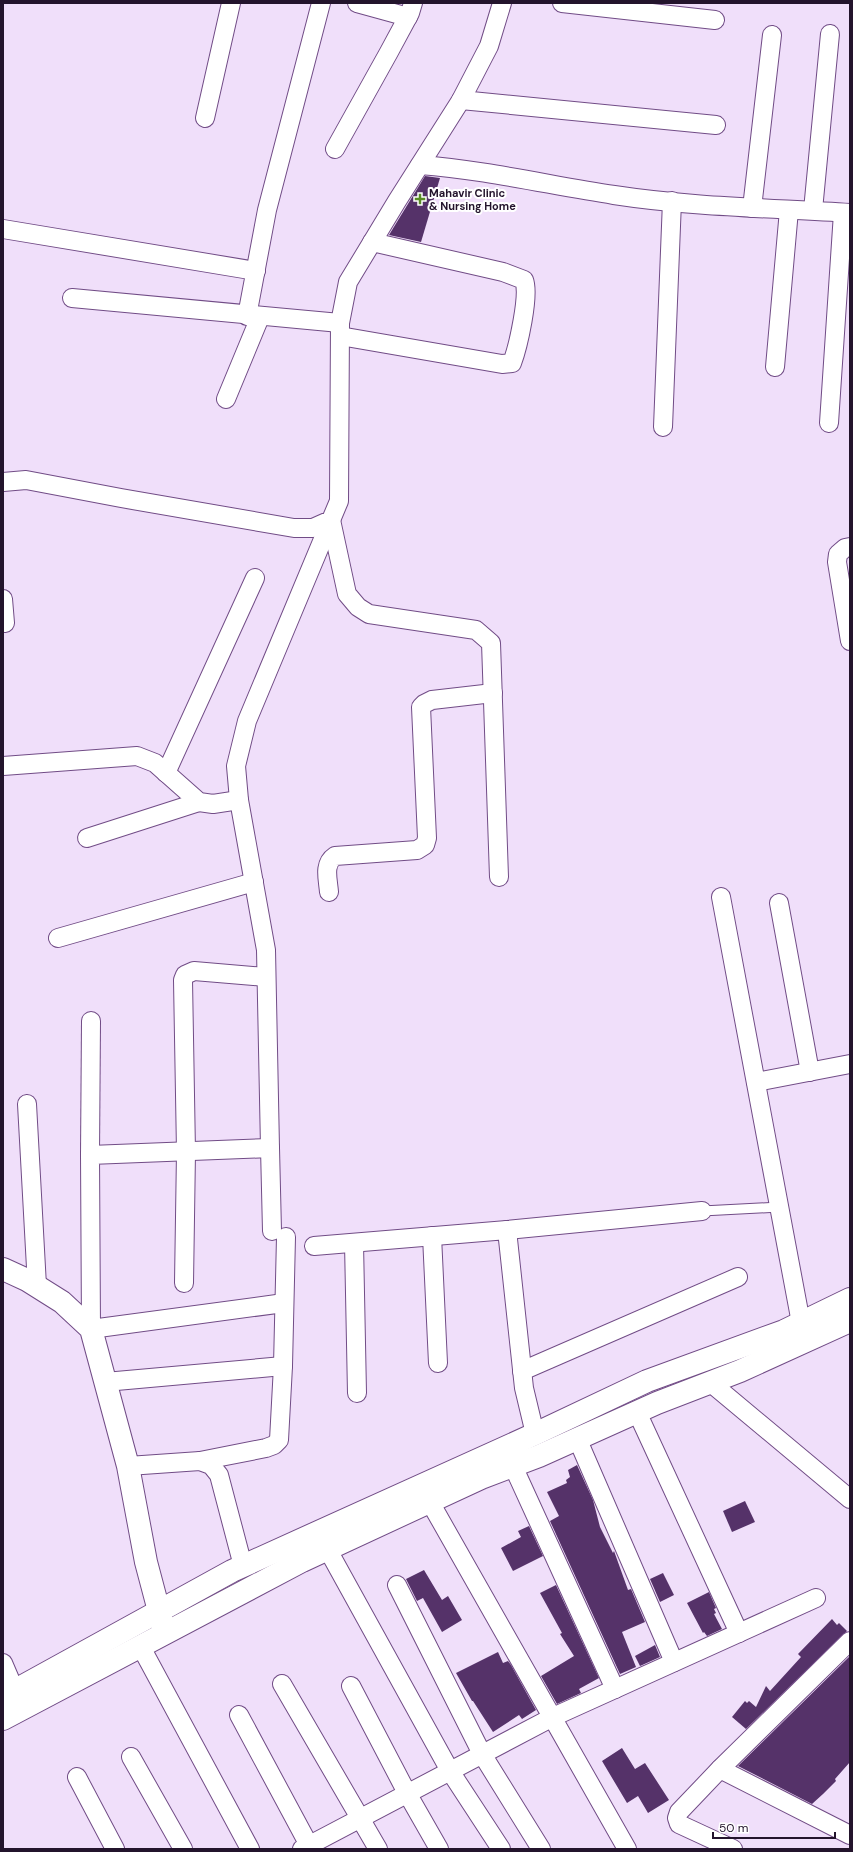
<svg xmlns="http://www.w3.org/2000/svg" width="853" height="1852" viewBox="0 0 853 1852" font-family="'DM Sans',sans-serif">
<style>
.building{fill:#553269}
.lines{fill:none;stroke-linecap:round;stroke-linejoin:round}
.service-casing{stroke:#714c86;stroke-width:11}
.minor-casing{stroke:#714c86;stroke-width:20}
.tertiary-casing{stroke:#714c86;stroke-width:24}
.secondary-casing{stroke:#714c86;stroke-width:24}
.service{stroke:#fff;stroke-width:9}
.minor{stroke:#fff;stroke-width:18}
.tertiary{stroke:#fff;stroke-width:22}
.secondary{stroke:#fff;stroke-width:22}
.poi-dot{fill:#598c24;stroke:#fff;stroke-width:1.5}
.labels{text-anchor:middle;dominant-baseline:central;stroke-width:4;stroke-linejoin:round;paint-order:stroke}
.poi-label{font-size:11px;font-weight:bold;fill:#23142c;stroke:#fff;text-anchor:start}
</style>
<rect width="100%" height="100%" fill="#f0dffa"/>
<g class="building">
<path d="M425 176 440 178 421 242 389 235Z"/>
<path d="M577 1465 593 1500 600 1527 613 1553 614 1551 628 1590 631 1589 645 1622 622 1632 636 1667 620 1674 550 1521 559 1516 547 1492 567 1483 566 1480 570 1477 568 1470Z"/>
<path d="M745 1501 755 1522 732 1532 723 1511Z"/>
<path d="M529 1526 543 1556 513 1571 501 1548 521 1537 518 1531Z"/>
<path d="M424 1570 442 1600 448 1596 462 1620 442 1632 423 1598 417 1601 406 1579Z"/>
<path d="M663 1573 674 1595 660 1602 650 1579Z"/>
<path d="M556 1585 599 1678 579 1689 581 1693 557 1704 541 1676 574 1656 560 1634 562 1633 540 1593Z"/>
<path d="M709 1592 716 1608 714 1609 716 1613 714 1614 722 1629 707 1636 704 1632 703 1633 687 1603Z"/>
<path d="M832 1619 837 1625 839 1623 847 1631 746 1729 732 1717 745 1701 747 1703 749 1701 756 1707 766 1686 770 1691 801 1657 798 1654Z"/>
<path d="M655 1645 660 1657 640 1666 635 1656Z"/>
<path d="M498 1652 503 1663 508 1661 511 1665 536 1710 522 1719 519 1715 493 1732 473 1701H472L456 1673Z"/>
<path d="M850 1656V1762L835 1779 836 1781 823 1794 812 1804 738 1766Z"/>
<path d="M622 1748 635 1769 645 1763 669 1800 648 1813 638 1796 627 1803 602 1761Z"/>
</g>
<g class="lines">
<g class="service-casing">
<path id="service" d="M702 1211 779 1207"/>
</g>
<g class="minor-casing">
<g id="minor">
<path d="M357 3 408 17"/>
<path d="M562 3 715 20"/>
<path d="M461 100 716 125"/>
<path d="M205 118 231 3"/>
<path d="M335 149 389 52 410 13 413 3"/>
<path d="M420 165C485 170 549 185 614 195 692 207 772 208 850 213"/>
<path d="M752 208 772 35"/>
<path d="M813 210 830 34"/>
<path d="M3 229 256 271"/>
<path d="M72 298 340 323"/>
<path d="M247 316 267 210 321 3"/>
<path d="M340 336 502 364 512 363C518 347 530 295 524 280L503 272 372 242"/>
<path d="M775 367 789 210"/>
<path d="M226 399 260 317"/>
<path d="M829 423 843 213"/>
<path d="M663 427 672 201"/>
<path d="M3 482 26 480 121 498 294 528H313L331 520 339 501 340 323 348 282 397 201 461 100 489 46 502 3"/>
<path d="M331 520 347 594 358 607 369 614 476 630 491 643 499 877"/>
<path d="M850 547 845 548 838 554 837 562 850 641"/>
<path d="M3 599 5 623"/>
<path d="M3 766 137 756 155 763 199 802 213 804 239 800"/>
<path d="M166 773 255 578"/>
<path d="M87 838 199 802"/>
<path d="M329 892C328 879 323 864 335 856L417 850 425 845 427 838 421 707 424 704 432 700 493 693"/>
<path d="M721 897 801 1323"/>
<path d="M779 903 810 1072"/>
<path d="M58 938 254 882"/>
<path d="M756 1082 850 1064"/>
<path d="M27 1104 37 1286"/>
<path d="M270 1148 266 950 239 800 236 766 247 721 331 520"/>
<path d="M90 1155 91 1021"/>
<path d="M507 1230 702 1211"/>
<path d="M272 1231 270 1148 90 1155 91 1329 284 1303"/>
<path d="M432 1236 438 1363"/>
<path d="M354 1243 357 1393"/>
<path d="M314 1246 507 1230 524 1388 535 1434"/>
<path d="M184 1283 186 1152 183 980 185 975 194 971 266 977"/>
<path d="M522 1371 738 1277"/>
<path d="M105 1382 283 1366"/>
<path d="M711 1383 850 1499"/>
<path d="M637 1412 739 1633"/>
<path d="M577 1438 674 1662"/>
<path d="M200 1461 266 1448 274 1445 279 1440 283 1366 286 1237"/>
<path d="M128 1466 200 1461 211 1465 219 1475 243 1566"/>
<path d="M513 1466 615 1689"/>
<path d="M430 1502 627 1849"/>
<path d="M328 1550 450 1771 501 1849"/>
<path d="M397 1585 482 1754 541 1849"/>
<path d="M141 1647 250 1849"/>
<path d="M3 1663 15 1691"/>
<path d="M282 1684 378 1849"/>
<path d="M351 1686 407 1793 439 1849"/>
<path d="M239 1715 311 1849"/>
<path d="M131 1757 183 1849"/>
<path d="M720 1769 850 1641"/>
<path d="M77 1777 115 1849"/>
<path d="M302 1849 553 1717 816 1598"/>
<path d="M733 1849 679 1824 677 1818 679 1812 720 1769 850 1835"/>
</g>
</g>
<g class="tertiary-casing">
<path id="tertiary" d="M3 1269 27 1280 62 1302 91 1329 128 1466 146 1562 164 1630"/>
</g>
<g class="secondary-casing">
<g id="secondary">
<path d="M3 1697 232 1571 535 1434 647 1381 784 1331 850 1299"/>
<path d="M3 1719 302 1561 481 1478 539 1456 657 1403 740 1371 850 1321"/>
</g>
</g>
<use href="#service" class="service"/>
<use href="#minor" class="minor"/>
<use href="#tertiary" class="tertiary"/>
<use href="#secondary" class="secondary"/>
</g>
<path class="poi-dot" d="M418 193h4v4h4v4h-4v4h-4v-4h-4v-4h4z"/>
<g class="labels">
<g class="poi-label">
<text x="429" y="193">Mahavir Clinic<tspan x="429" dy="13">&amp; Nursing Home</tspan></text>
</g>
</g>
<rect width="853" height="1852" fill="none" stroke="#23142c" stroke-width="8"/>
<path d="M713 1832v6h122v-6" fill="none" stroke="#23142c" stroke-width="2"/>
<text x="719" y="1832" font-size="12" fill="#23142c" stroke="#ffffff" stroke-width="3" paint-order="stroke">50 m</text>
</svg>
